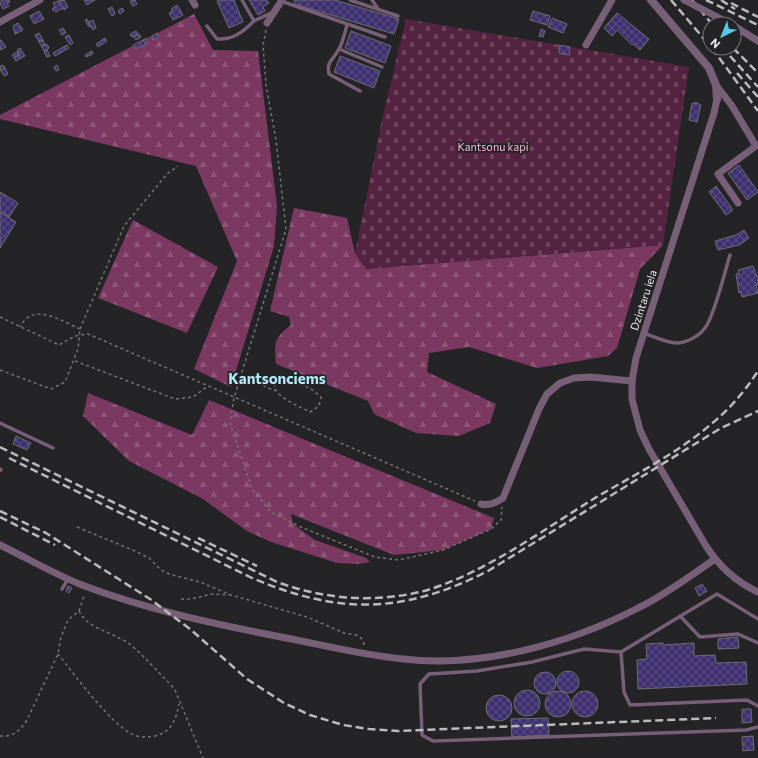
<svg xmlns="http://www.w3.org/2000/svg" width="758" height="758" viewBox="0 0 758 758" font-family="Commissioner,sans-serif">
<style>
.forest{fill:url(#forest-firs)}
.cemetery{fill:url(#cemetery-stones)}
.building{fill:url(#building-cross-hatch);stroke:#6d6d71}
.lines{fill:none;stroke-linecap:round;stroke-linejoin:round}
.path{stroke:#747375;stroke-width:1.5;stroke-dasharray:3 3;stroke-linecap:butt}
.service{stroke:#775f77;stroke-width:3.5}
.minor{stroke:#775f77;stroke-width:7}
.tertiary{stroke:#775f77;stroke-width:8}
.rail{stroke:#bbbabc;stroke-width:2.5;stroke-dasharray:8 4;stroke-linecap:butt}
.minor-bridge{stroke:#775f77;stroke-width:7}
.labels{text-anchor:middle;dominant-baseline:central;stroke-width:3.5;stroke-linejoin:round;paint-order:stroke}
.park-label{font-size:11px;fill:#f9bcdd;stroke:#242326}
.street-label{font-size:11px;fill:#ecebed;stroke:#242326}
.district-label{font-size:15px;font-weight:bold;fill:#b3eafa;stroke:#242326}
</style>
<defs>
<pattern id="forest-firs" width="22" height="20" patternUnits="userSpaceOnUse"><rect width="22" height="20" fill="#7b3961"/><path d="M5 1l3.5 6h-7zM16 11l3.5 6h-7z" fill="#8e5678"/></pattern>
<pattern id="cemetery-stones" width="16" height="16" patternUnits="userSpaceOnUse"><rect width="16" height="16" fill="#542341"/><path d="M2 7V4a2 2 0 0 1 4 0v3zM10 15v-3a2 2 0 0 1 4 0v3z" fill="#6d435d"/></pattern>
<pattern id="building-cross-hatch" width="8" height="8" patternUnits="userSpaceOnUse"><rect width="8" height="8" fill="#3f3170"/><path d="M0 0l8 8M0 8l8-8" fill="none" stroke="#5b4f85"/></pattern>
</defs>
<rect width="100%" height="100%" fill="#242326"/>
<g class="forest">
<path d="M194 14 213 50 258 51 277 206 274 246 231 387 194 369 237 261 196 166 0 119V115Z"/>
<path d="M294 208 347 218 355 253 366 269 663 245 640 269 617 348 608 356 537 368 469 347 429 353 427 372 496 404 490 423 459 436 416 433 374 414 368 401 276 364C274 343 274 338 291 325L289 317 270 311Z"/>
<path d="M133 220 218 267 187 333 98 298Z"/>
<path d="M88 393 192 435 209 400 494 518 491 529 443 550 394 555 291 514 293 524 315 540 366 558 370 562 359 564 337 563 271 542 247 531 203 499 129 461 83 416Z"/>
</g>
<path class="cemetery" d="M406 19 689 67 663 245 366 269 355 253 382 120Z"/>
<g class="building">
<path d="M2 0H9L10 2 7 3 9 6 3 9 0 3Z"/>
<path d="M64 0 68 7 64 10 58 1Z"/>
<path d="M84 0H95L87 5Z"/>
<path d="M135 0 137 4 133 6 130 1Z"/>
<path d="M221 0H234L243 22 229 28 217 1Z"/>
<path d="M249 0H267L269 3 263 7 265 11 258 15Z"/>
<path d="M295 0H335L399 19 394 34 294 4Z"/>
<path d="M58 1 63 8 56 12 52 9 55 7 53 3Z"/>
<path d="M177 5 183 15 173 20 169 13 173 11 171 9Z"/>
<path d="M112 7 115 14 112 16 108 9Z"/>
<path d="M122 8 124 11 120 14 118 11Z"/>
<path d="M39 11 44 19 34 24 30 16Z"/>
<path d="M533 11 550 16 547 25 530 20Z"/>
<path d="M617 13 649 39 640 50 633 44 632 45 617 30 612 36 604 28Z"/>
<path d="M552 18 567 24 563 33 548 27Z"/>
<path d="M87 19 91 26 89 27 85 20Z"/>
<path d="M93 20 96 28 93 30 89 22Z"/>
<path d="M18 23 23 30 15 34 13 26Z"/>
<path d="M63 28 66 33 62 35 59 30Z"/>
<path d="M541 29 545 31 543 37 539 36Z"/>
<path d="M136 31 138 34 132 37 130 34Z"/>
<path d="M351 31 391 46 385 63 345 48Z"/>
<path d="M39 33 43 40 39 42 35 35Z"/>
<path d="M157 33 159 37 153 40 152 36Z"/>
<path d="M139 34 141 37 136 40 134 37Z"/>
<path d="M69 35 73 43 70 45 65 37Z"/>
<path d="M105 38 107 41 98 47 96 44Z"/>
<path d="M146 38 148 42 146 44 143 40Z"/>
<path d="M0 40H1L6 47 0 50Z"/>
<path d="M43 40 45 45 42 47 39 42Z"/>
<path d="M143 40 146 44 136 49 133 45Z"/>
<path d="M47 44 49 48 44 51 42 47Z"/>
<path d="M67 45 69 48 55 56 53 53Z"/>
<path d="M559 45 570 47 569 55 559 53Z"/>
<path d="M20 48 25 56 21 58 17 50Z"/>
<path d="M47 50 50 56 47 57 44 52Z"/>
<path d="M92 51 93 54 86 57 85 55Z"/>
<path d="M17 52 19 55 14 58 12 55Z"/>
<path d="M19 55 21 58 16 61 14 58Z"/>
<path d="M340 56 380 71 374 88 334 72Z"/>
<path d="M3 65 5 68 1 71 0 66Z"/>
<path d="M57 65 59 70 56 71 54 67Z"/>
<path d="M5 68 8 74 4 76 1 71Z"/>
<path d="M695 102 701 105 697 122 689 120 692 103 695 104Z"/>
<path d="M739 165 758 192 747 200 728 173Z"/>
<path d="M716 186 733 210 726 215 709 192Z"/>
<path d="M0 192 18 203 9 217 0 212Z"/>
<path d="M0 212 16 222 0 248Z"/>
<path d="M744 230 749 238 739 245 718 250 715 241 736 235Z"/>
<path d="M753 266 757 277H758V285L756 286 758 293 742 297 741 292 739 293 736 274 739 273 738 270Z"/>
<path d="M16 436 31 443 27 450 13 444Z"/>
<path d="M702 584 707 591 699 596 695 588Z"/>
<path d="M68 586 72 588 69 593 66 591Z"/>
<path d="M738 637 739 648 718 649V639Z"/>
<path d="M663 643V645L694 643V656L715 655 716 663 746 662 747 684 638 689 637 660 647 659 646 644Z"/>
<circle cx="568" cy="682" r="11"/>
<circle cx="545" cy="683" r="11"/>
<circle cx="527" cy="703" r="13"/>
<circle cx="585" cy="704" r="13"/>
<circle cx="558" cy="704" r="13"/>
<circle cx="499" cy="708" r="13"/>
<path d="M742 709H751L752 722 742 723Z"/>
<path d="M548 718 549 735 512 737 511 719Z"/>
<path d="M753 736 754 750 743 751 742 737Z"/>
</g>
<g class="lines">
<g class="path">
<path d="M266 30 263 45 266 85 276 140 286 229 234 398 230 423 252 489 271 512 303 528 375 557 399 560 443 550 491 529 501 520 502 507"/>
<path d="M0 317 59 345 75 336 88 334 475 501"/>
<path d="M80 329 124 226 167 174 178 166"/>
<path d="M75 361 175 399 193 397 208 386"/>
<path d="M0 370 51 389 65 382 78 349 80 329C61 321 33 301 20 327"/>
<path d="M283 378 310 388 321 397C320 406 317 408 310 412 299 406 277 398 274 386L279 379Z"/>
<path d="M240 380 253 381 275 391"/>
<path d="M77 527 135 551 149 558 161 570 169 574 200 582 231 595 307 617 344 633 356 635 361 638 365 646"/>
<path d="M181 599H191L212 594 229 595"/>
<path d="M79 611 84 596 86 595"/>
<path d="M58 654C74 674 112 726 134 735 141 738 148 737 155 736 172 732 176 719 179 704"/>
<path d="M0 736C13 737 20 731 27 720L58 654 61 637 68 620 79 611C89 631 116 632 132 646 145 657 157 671 169 683L175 690 203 758"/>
</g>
<g class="service">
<path d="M242 0 254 21 273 12"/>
<path d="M350 0 398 16"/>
<path d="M372 0 378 9"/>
<path d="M281 1 385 37"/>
<path d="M347 25C345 32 343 42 339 49 334 59 326 61 329 74L360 91"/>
<path d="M207 26 217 39C233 40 243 32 254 21"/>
<path d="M339 49 382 67"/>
<path d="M644 333C654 337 665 342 676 343 687 343 699 336 705 328 714 317 725 271 730 255"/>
<path d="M0 423 53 448"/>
<path d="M0 469 1 470"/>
<path d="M62 589 68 579"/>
<path d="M680 616 700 637 738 634 758 643"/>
<path d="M758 619 717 594 621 652 584 649 532 662 477 671 429 674 420 684 422 735 433 741 746 730 758 727"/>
<path d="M621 652 624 692 630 705 747 700 758 706"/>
</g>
<g class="minor">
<path d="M192 0 195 5"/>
<path d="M0 22 40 0"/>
<path d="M267 23 282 0"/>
<path d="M734 26 758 41"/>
<path d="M586 45 612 0"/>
<path d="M716 85 732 106 756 146 718 174 738 203"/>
<path d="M717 99 714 113 636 358 632 381V399L640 430 649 449 706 546C719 566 736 582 758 592"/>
<path d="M481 504C490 506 495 503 503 498L539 409 547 394 560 383 574 378 590 377 632 381"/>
<path d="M0 545C27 558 54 574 82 585 145 609 210 623 276 636 319 644 361 655 403 659 481 668 569 644 638 608 665 595 690 576 715 559"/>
</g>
<path class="tertiary" d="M651 0 709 68 716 85 717 99"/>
<g class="rail">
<path d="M671 0 710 46"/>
<path d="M692 0 712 24"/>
<path d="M706 0 758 25"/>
<path d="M721 0 735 9"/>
<path d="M731 3 758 17"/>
<path d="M712 48 758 111"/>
<path d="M733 48 758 73"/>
<path d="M730 56 758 87"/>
<path d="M737 73 758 97"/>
<path d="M0 447 277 582C324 599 371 603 420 592 479 577 543 530 595 498 634 475 676 454 710 425 729 410 745 391 758 371"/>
<path d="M9 458 252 578C339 615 403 614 488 571L721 428 758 411"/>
<path d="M0 511 46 533 150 599 190 629 247 679 284 703 310 715 343 725 369 729 398 731 716 718"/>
<path d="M0 517 55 545"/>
<path d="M198 538 257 566"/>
</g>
<path class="minor-bridge" d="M684 0 731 24"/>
</g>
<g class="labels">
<g class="park-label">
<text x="493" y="146">Kantsonu kapi</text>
</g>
<g class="street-label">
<text transform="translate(643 300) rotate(-72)">Dzintaru iela</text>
</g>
<g class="district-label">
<text x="277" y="378">Kantsonciems</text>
</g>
</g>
<g transform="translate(722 36) rotate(223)"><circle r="19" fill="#242326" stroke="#747376"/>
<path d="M0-3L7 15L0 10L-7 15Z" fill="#59c8e4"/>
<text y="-6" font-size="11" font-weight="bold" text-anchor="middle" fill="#ecebed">N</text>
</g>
</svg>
